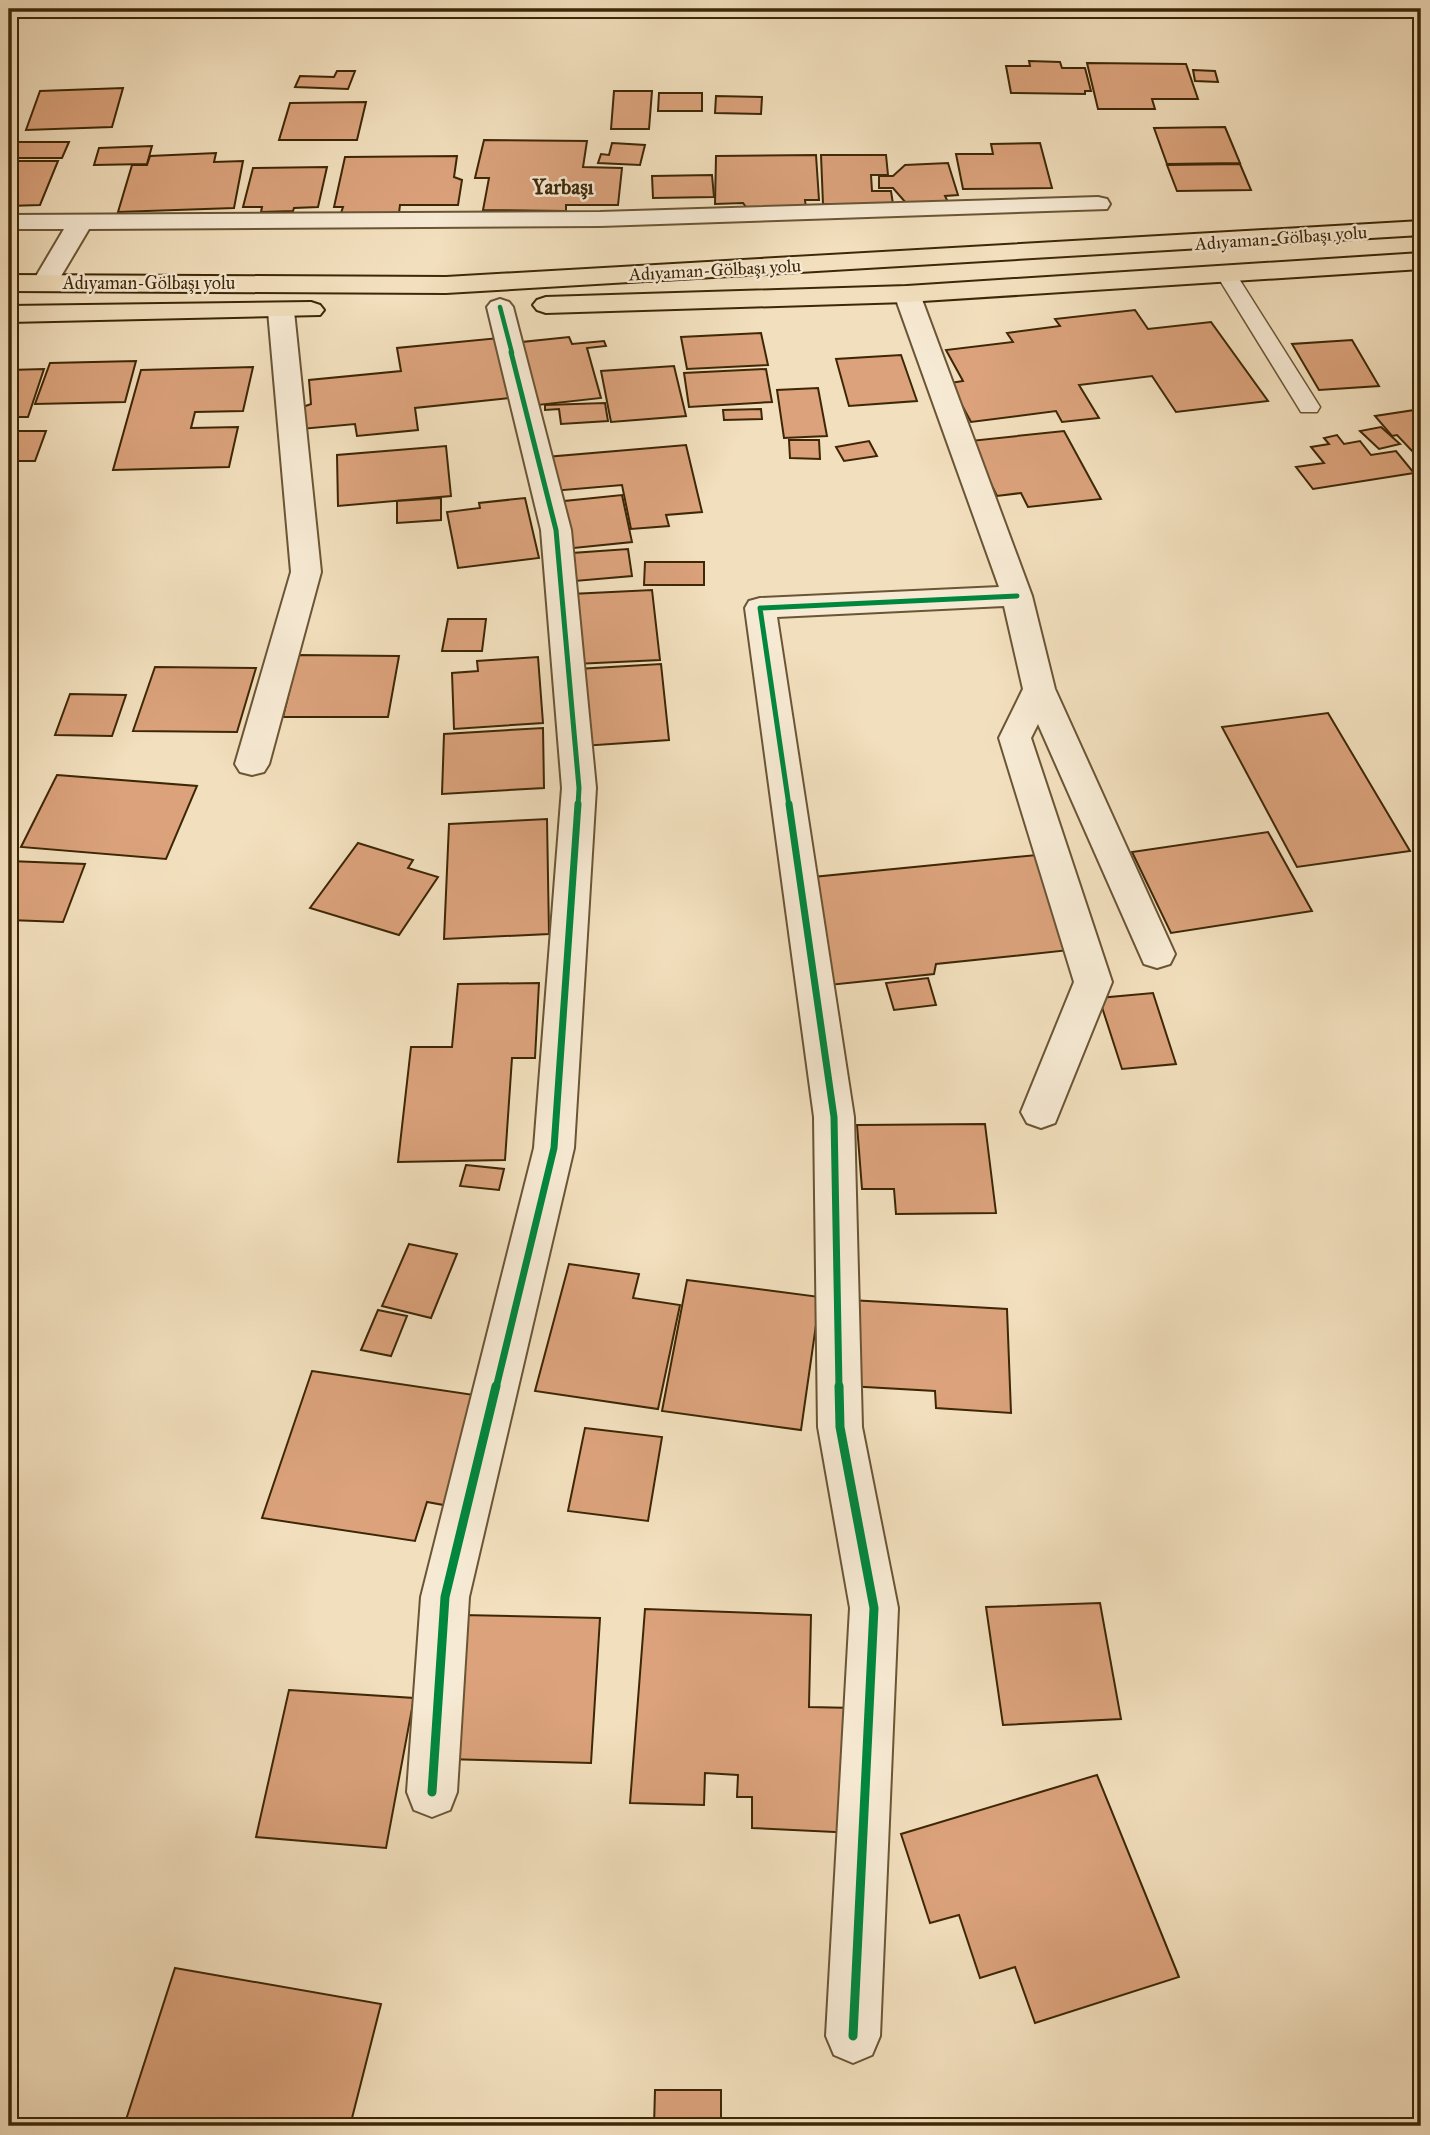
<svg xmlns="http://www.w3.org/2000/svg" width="1430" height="2135" viewBox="0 0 1430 2135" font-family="'IM FELL Great Primer',serif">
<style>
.building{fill:#dba27b;stroke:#3d2706;stroke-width:2}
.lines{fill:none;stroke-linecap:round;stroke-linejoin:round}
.service-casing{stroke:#6a5534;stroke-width:3}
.minor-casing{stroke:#6a5534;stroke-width:4}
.trunk-casing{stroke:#3d2706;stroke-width:4}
.service{fill:#f7ead4;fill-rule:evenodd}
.minor{fill:#f7ead4;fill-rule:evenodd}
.trunk{fill:#f2dfbd;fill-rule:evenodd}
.cycleway-far3-casing{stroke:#f7ead4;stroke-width:7}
.cycleway-far2-casing{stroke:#f7ead4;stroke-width:9}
.cycleway-far1-casing{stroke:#f7ead4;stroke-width:11}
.cycleway-casing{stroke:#f7ead4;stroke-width:13}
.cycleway-far3{stroke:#00873e;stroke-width:4.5}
.cycleway-far2{stroke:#00873e;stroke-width:5}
.cycleway-far1{stroke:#00873e;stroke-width:7}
.cycleway{stroke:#00873e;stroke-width:9}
.labels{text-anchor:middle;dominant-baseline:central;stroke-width:5;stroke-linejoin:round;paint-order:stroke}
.far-street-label{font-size:18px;fill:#3d2706;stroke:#f7ead4}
.far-quarter-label{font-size:21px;font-weight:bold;fill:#3d2706;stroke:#f7ead4}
</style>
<rect width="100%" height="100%" fill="#f2dfbd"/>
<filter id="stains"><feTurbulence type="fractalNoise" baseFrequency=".00286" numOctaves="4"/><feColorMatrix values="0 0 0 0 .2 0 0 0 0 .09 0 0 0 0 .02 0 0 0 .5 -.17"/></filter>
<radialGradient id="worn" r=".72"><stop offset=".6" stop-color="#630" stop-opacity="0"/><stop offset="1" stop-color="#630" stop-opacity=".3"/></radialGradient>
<g class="building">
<path d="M1029 61 1060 62 1062 68H1085L1091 91H1085V94L1011 93 1006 66H1030Z"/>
<path d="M1087 63 1186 64 1198 99H1152L1155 109H1098Z"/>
<path d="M1193 70 1215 71 1218 82 1195 81Z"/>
<path d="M337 71H355L348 89 295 87 300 76 334 77Z"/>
<path d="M123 88 112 127 26 130 40 91Z"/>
<path d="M614 91H652L649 129H611Z"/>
<path d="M659 93H702V111H658Z"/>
<path d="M716 96 762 97 761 114 715 113Z"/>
<path d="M366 102 357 140H279L290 103Z"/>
<path d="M1225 127 1240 163 1167 164 1154 128Z"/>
<path d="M484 140 587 141 583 167 622 168 618 205H566V211L483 210 489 178H475Z"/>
<path d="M12 142H69L62 158H9Z"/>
<path d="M612 143 645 145 640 165 598 163 601 154 609 155Z"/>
<path d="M1040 143 1052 188 963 189 956 154H993L991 144Z"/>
<path d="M152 146 147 164 94 165 99 148Z"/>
<path d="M216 153 214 162 243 161 234 208 118 212 132 165H147L150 156Z"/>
<path d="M816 155 819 200H805L806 208 746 207 743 203 715 204 716 156Z"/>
<path d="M821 155H886L888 175H871L872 191H891L893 204H823Z"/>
<path d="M457 156 454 177 462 180 458 205H400L399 213H341L343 207H334L345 157Z"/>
<path d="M9 161H58L40 205 9 206Z"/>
<path d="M948 163 958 195 945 196 948 202 906 203 893 188H879V176H893L905 165Z"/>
<path d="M1240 164 1251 190 1177 191 1167 165Z"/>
<path d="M327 167 318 207 294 208 293 211 261 212 262 207H243L253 168Z"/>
<path d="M712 175 714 197 653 198 652 176Z"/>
<path d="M1135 310 1148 329 1211 322 1268 401 1176 412 1152 376 1079 385 1099 418 1062 422 1056 411 971 422 950 383 963 381 946 350 1013 342 1007 333 1060 326 1055 319Z"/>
<path d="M761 333 768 365 687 369 681 337Z"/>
<path d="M569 337 572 344 604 341 606 346 587 348 601 398 538 405 537 397 526 399 522 342Z"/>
<path d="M499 338 511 398 415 408 418 430 357 436 355 424 301 429 300 408 311 404 309 380 401 371 397 348Z"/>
<path d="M1352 340 1379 386 1319 390 1292 344Z"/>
<path d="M901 355 917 401 849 406 836 359Z"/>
<path d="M136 361 125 402 35 404 50 363Z"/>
<path d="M674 366 686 416 611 422 601 371Z"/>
<path d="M253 367 243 411 195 412 191 428 238 427 229 467 113 470 141 370Z"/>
<path d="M44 369 28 417H9V370Z"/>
<path d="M766 369 772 402 689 407 684 373Z"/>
<path d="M818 388 827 436 784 438 777 390Z"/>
<path d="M605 403 608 421 561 424 559 409 545 410V405Z"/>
<path d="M761 409 762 419 724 420 723 410Z"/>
<path d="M1421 409V452L1414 453 1397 435 1392 436 1375 416Z"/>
<path d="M1381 427 1400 444 1379 449 1360 431Z"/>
<path d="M9 431H46L35 461H9Z"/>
<path d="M1064 431 1101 499 1028 507 1021 493 997 496 970 441Z"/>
<path d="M1337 435 1344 444 1360 441 1371 455 1396 451 1414 473 1313 489 1296 467 1324 463 1311 447 1329 444 1324 438Z"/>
<path d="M789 440H819L820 459 790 458Z"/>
<path d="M869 441 877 456 844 461 836 447Z"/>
<path d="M686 445 702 512 666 515 669 526 631 529 622 485 552 491 546 457Z"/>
<path d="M446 446 451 496 338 506 337 455Z"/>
<path d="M622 495 632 542 564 549 555 502Z"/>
<path d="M441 498V520L397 523V501Z"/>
<path d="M525 498 539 558 458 568 447 512 480 508 479 503Z"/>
<path d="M628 549 632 576 575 581 572 553Z"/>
<path d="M645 562H704V585H644Z"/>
<path d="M652 590 660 660 575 664 571 594Z"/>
<path d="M448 619H486L482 651H442Z"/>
<path d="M298 655 399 656 388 717H283Z"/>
<path d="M538 657 543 723 454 729 452 673 478 671 477 661Z"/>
<path d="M661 664 669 740 582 746 577 669Z"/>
<path d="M155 667 256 668 237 732 133 731Z"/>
<path d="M70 694 126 695 112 736 55 735Z"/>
<path d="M1328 713 1410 851 1297 867 1222 727Z"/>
<path d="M543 728 544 788 442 794 444 734Z"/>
<path d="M57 775 197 786 166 859 21 847Z"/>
<path d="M547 819 549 934 444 939 449 824Z"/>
<path d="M1268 832 1312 911 1171 933 1132 852Z"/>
<path d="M358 843 413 860 408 868 438 877 399 935 310 908Z"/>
<path d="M1037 855 1070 950 936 964 934 974 829 985 803 878Z"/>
<path d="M9 861 85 864 63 922 9 920Z"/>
<path d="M928 978 936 1005 894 1010 886 983Z"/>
<path d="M539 983 535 1058H512L505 1160 398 1162 411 1047H452L458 984Z"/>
<path d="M1153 993 1176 1064 1122 1069 1099 998Z"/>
<path d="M985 1124 996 1213 896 1214 894 1189H862L857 1125Z"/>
<path d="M466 1165 504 1169 499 1190 460 1186Z"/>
<path d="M409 1244 457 1254 431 1318 382 1306Z"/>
<path d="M569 1264 639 1274 633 1298 680 1305 658 1409 535 1391Z"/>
<path d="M687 1280 820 1297 801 1430 662 1411Z"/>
<path d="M850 1300 1007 1309 1011 1413 936 1408 935 1391 848 1386Z"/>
<path d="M378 1310 407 1316 391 1356 361 1350Z"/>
<path d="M312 1371 481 1396 465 1509 427 1502 415 1541 262 1518Z"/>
<path d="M585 1428 662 1437 648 1521 568 1511Z"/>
<path d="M1100 1603 1121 1719 1003 1725 986 1607Z"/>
<path d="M645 1609 811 1615 809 1707 855 1708V1833L752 1828V1797H737L738 1775 705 1773 704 1805 630 1803Z"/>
<path d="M462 1615 600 1618 591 1763 446 1759Z"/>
<path d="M289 1690 414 1698 386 1848 256 1837Z"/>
<path d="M1097 1775 1179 1977 1035 2023 1015 1967 980 1978 959 1915 930 1923 901 1834Z"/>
<path d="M175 1968 381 2004 350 2126H124Z"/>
<path d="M655 2090H721V2126H654Z"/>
</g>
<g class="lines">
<g class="service-casing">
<path id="service" d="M1226 268 1233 270 1236 274 1320 407 1317 412H1301L1298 407 1216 274 1219 270Z"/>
</g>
<g class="minor-casing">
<g id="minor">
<path d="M1098 197 1107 199 1110 204 1107 209 600 226 89 229 54 288 45 291 36 288 32 283 64 229H9V215L600 212Z"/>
<path d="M907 286 916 289 920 294 1032 596 1055 689 1175 954 1170 964 1157 968 1144 964 1038 724 1031 738 1112 982 1055 1123 1041 1128 1027 1123 1021 1112 1074 982 999 738 1023 689 1004 606 777 617 854 1117 862 1427 898 1608 880 2036 872 2055 853 2063 834 2055 826 2036 850 1608 818 1427 814 1117 745 608 749 601 760 598 999 587 894 294 898 289Z"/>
<path d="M500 299 509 302 513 307 571 530 596 788 574 1148 469 1597 457 1792 450 1810 432 1817 414 1810 407 1792 421 1597 534 1148 562 788 541 530 487 307 491 302Z"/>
<path d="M281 303 290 306 294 311 321 572 269 764 264 772 252 775 240 772 235 764 291 572 268 311 272 306Z"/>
</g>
</g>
<g class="trunk-casing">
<g id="trunk">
<path d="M1421 221V235L446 293 9 291V275L446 277Z"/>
<path d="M1421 253V269L907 302 546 313 537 310 533 305 537 300 546 297 907 286Z"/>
<path d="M311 302 320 305 324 310 320 315 9 322V306Z"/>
</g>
</g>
<use href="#service" class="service"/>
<use href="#minor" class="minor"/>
<use href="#trunk" class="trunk"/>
<g class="cycleway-far3-casing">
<path id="cycleway-far3" d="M500 307 512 353"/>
</g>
<g class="cycleway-far2-casing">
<g id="cycleway-far2">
<path d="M511 352 556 530 579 788 578 806"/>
<path d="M789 806 760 608 1017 596"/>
</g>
</g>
<g class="cycleway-far1-casing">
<g id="cycleway-far1">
<path d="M789 804 834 1117 839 1388"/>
<path d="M496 1388 554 1148 578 804"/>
</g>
</g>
<g class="cycleway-casing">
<g id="cycleway">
<path d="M839 1386 840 1427 874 1608 853 2036"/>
<path d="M432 1792 445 1597 496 1386"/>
</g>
</g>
<use href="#cycleway-far3" class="cycleway-far3"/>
<use href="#cycleway-far2" class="cycleway-far2"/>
<use href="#cycleway-far1" class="cycleway-far1"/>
<use href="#cycleway" class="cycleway"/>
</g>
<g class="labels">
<g class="far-street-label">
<text transform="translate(1281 238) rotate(-4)">Adıyaman-Gölbaşı yolu</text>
<text transform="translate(715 270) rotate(-3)">Adıyaman-Gölbaşı yolu</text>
<text x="149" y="283">Adıyaman-Gölbaşı yolu</text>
</g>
<g class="far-quarter-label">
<text x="563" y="187">Yarbaşı</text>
</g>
</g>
<rect width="1430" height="2135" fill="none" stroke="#f2dfbd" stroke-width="35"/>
<rect x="10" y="10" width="1409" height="2114" fill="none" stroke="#3d2706" stroke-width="3.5"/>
<rect x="18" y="18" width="1395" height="2100" fill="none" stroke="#3d2706" stroke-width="2"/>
<rect width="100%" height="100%" filter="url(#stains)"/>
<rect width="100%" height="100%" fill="url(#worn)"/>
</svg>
